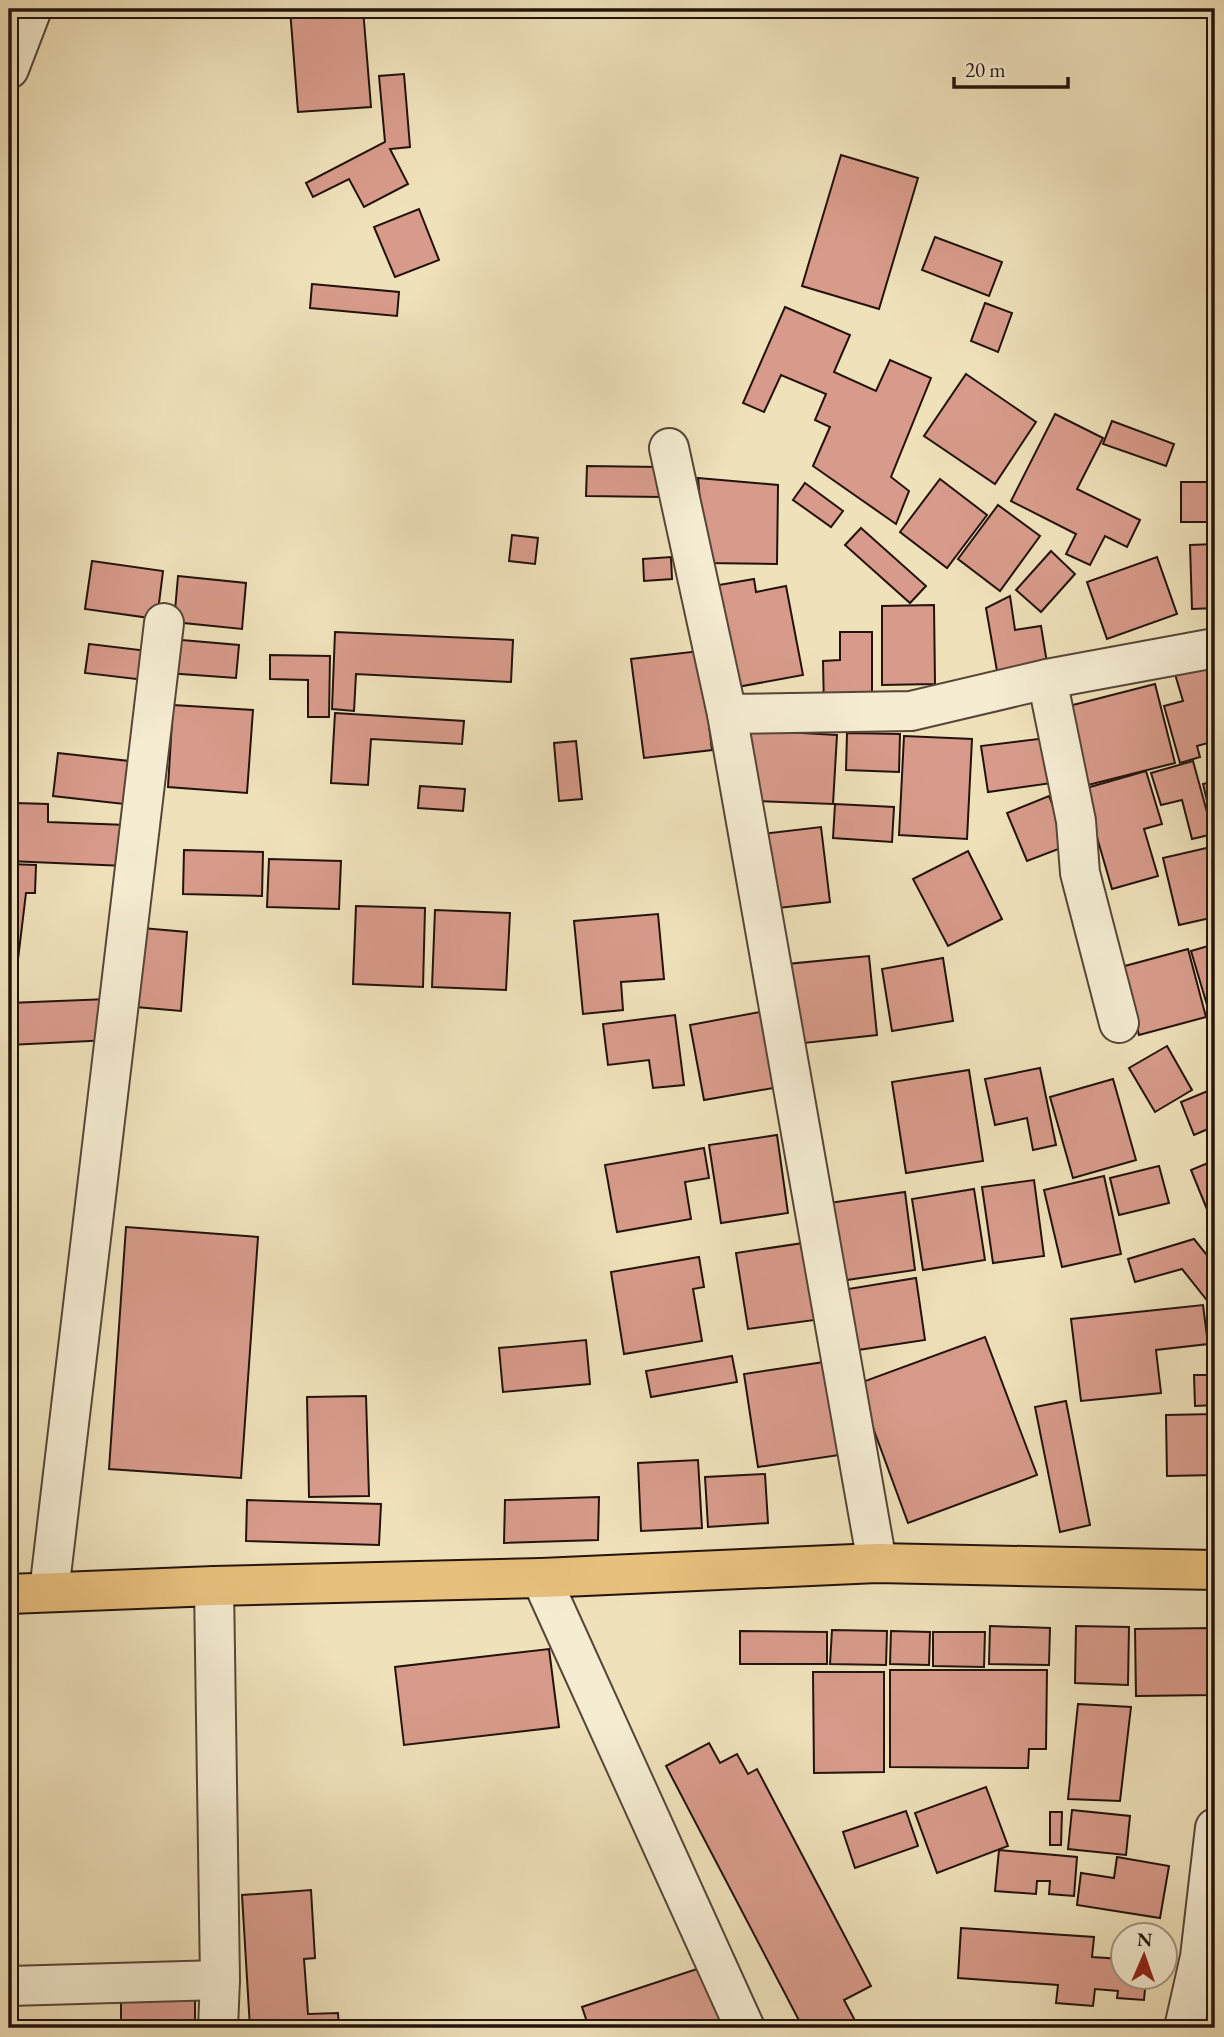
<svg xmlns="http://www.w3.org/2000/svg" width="1224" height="2037" viewBox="0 0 1224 2037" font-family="'EB Garamond',serif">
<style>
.building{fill:#d89b8b;stroke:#23130c;stroke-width:2}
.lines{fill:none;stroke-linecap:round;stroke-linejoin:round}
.minor-casing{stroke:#564638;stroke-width:42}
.major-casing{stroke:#23130c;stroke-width:42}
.minor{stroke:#f5ecd2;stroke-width:38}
.major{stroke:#e8c07d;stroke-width:38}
</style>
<rect width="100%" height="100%" fill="#efe1ba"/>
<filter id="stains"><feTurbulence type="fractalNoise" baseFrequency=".00286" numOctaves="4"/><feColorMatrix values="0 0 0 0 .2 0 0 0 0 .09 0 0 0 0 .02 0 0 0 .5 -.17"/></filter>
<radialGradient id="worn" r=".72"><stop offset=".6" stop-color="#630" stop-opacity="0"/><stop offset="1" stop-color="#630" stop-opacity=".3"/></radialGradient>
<g class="building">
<path d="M290 9H363L371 107 298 112Z"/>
<path d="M404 74 410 147 390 149 408 184 364 207 349 179 313 197 306 183 385 142 379 76Z"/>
<path d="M841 155 918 178 879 309 802 286Z"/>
<path d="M419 209 439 260 395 277 374 227Z"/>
<path d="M935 237 1002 262 989 296 922 270Z"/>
<path d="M312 284 399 292 397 316 310 308Z"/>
<path d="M985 303 1012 313 998 352 971 341Z"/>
<path d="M785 307 850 335 834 372 876 391 890 360 931 378 891 477 909 491 896 524 813 466 830 427 815 420 826 394 781 375 764 412 743 403Z"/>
<path d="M966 374 1036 422 995 484 924 436Z"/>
<path d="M1055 414 1103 438 1077 489 1140 520 1127 547 1105 536 1090 565 1066 554 1076 534 1011 501Z"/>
<path d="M1112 421 1174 444 1166 466 1103 444Z"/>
<path d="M587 466 661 467V497L586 496Z"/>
<path d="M698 478 778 485 777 564 705 563Z"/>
<path d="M940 479 987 515 947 568 900 532Z"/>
<rect x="1181" y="482" width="34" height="40"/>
<path d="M805 483 843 511 831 527 793 500Z"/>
<path d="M998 505 1040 536 1000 591 958 559Z"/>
<path d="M861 528 926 586 910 603 845 545Z"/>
<path d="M512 535 538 538 535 564 509 561Z"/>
<path d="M1215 544V608L1192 609 1190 545Z"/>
<path d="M1051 551 1075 574 1041 612 1016 590Z"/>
<path d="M671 557 672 579 644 581 643 559Z"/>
<path d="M1157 557 1177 614 1107 639 1087 582Z"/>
<path d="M92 561 163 571 157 619 85 609Z"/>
<path d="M178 576 246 583 242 629 174 622Z"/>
<path d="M754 579 756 592 786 586 803 675 732 688 713 586Z"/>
<path d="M1010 596 1015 630 1041 626 1047 663 997 671 986 608Z"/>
<path d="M934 605 935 684 882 685V606Z"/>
<path d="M335 632 513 640 511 682 356 674 354 711 332 709Z"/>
<path d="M840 632H872V709L824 710 823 661 840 660Z"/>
<path d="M170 639 239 645 236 678 167 673Z"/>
<path d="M89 644 157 652 153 681 85 673Z"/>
<path d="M700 651 712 750 644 758 631 659Z"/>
<path d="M270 655 330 656 329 717H308V680L270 679Z"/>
<path d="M1215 663V741L1197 746 1200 757 1180 763 1164 706 1183 701 1175 674Z"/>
<path d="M1155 684 1175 763 1088 785 1069 706Z"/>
<path d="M173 705 253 710 247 793 168 787Z"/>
<path d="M335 713 464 721 462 744 371 739 368 785 331 783Z"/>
<path d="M747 730 837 735 833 804 755 801 756 769 745 768Z"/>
<path d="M847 733 900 734 899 772 846 770Z"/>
<path d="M904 736 972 739 967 839 899 835Z"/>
<path d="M1046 738 1052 783 988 792 981 746Z"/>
<path d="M576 741 582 799 559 801 554 743Z"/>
<path d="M58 753 138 762 133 805 53 796Z"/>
<path d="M1193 761 1213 834 1192 839 1182 800 1161 805 1151 773Z"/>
<path d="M1146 771 1162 824 1144 829 1158 876 1112 889 1083 789Z"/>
<path d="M1215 781V835L1203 784Z"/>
<path d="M420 786 465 789 463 811 418 808Z"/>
<path d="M1049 796 1069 845 1027 861 1007 813Z"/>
<path d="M15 803 48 804V822L127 825 125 866 9 861V842H14Z"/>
<path d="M835 804 894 807 892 842 833 838Z"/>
<path d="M821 827 830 902 770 909 761 834Z"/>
<path d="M1215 846V917L1179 925 1163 858Z"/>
<path d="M184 850 263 852 262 896 183 894Z"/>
<path d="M968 851 1002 919 948 946 913 879Z"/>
<path d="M269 859 341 861 339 909 267 907Z"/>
<path d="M9 864 36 865 35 893H26L15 984 9 983Z"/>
<path d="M356 906 425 908 423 987 353 984Z"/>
<path d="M435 910 510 913 506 990 432 987Z"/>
<path d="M658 914 664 979 621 982 623 1010 583 1014 574 921Z"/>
<path d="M142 928 187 932 181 1011 136 1007Z"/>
<path d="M1215 944V1032L1191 951Z"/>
<path d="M1188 949 1206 1017 1139 1035 1121 967Z"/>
<path d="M869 956 877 1035 795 1044 787 964Z"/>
<path d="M943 958 953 1021 892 1031 882 969Z"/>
<path d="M108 999 110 1040 9 1045V1003Z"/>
<path d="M765 1011 779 1087 704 1100 690 1025Z"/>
<path d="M675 1015 684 1085 653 1088 649 1060 608 1065 603 1024Z"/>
<path d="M1167 1046 1192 1090 1155 1112 1129 1068Z"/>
<path d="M1040 1068 1056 1145 1033 1150 1027 1118 995 1125 985 1079Z"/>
<path d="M969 1070 983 1161 906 1173 892 1082Z"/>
<path d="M1113 1079 1136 1160 1073 1178 1050 1097Z"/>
<path d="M1215 1088V1126L1194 1135 1181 1102Z"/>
<path d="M777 1135 788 1213 721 1223 709 1145Z"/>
<path d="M704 1148 709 1178 685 1182 691 1219 617 1232 605 1165Z"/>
<path d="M1215 1160V1229L1191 1170Z"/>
<path d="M1159 1166 1169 1203 1119 1215 1110 1178Z"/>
<path d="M1104 1176 1121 1254 1062 1267 1044 1190Z"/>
<path d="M1034 1180 1044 1256 993 1263 982 1187Z"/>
<path d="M974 1189 985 1260 923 1270 912 1199Z"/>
<path d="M905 1192 915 1270 840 1281 829 1203Z"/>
<path d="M126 1227 258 1237 241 1478 109 1469Z"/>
<path d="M1194 1239 1215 1265V1291L1206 1299 1182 1269 1135 1282 1128 1259Z"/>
<path d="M810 1242 822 1319 748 1329 736 1253Z"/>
<path d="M699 1257 704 1287 693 1289 702 1341 624 1354 611 1272Z"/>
<path d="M916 1278 925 1340 851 1351 842 1290Z"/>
<path d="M1203 1305 1208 1344 1156 1350 1161 1393 1081 1401 1071 1319Z"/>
<path d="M985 1337 1037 1475 908 1523 857 1384Z"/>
<path d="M586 1340 590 1384 503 1392 499 1348Z"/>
<path d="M732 1356 737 1382 651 1397 646 1371Z"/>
<path d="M831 1361 846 1454 758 1467 744 1374Z"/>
<path d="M1194 1375H1215V1405L1195 1406Z"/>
<path d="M366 1396 369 1496 309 1497 307 1397Z"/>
<path d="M1066 1401 1090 1525 1060 1532 1035 1407Z"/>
<path d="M1215 1414V1475L1167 1476 1166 1415Z"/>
<path d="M698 1460 702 1528 641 1531 638 1463Z"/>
<path d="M765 1474 768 1523 708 1527 705 1477Z"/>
<path d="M599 1497 598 1540 504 1543 505 1500Z"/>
<path d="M247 1500 381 1504 379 1545 246 1541Z"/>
<path d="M990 1626 1050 1628 1049 1665 989 1664Z"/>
<path d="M1076 1626 1129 1627 1128 1685 1075 1683Z"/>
<path d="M1215 1628V1695L1136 1696 1135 1629Z"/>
<path d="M832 1630 887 1631 886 1665 830 1664Z"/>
<path d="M740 1631 827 1632V1664H740Z"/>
<path d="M891 1631 930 1632 929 1665 890 1664Z"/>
<path d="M933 1632H985L984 1667 933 1666Z"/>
<path d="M549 1649 559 1727 404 1745 395 1667Z"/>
<path d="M890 1670H1047L1046 1749H1029L1028 1768 890 1767Z"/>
<path d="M813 1672H884V1772L814 1773Z"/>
<path d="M1078 1704 1131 1707 1120 1801 1068 1799Z"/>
<path d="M709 1743 720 1763 737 1754 748 1774 757 1769 871 1986 844 2000 859 2028H803L666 1766Z"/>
<path d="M986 1787 1008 1846 937 1873 915 1813Z"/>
<path d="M1072 1810 1130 1816 1126 1855 1068 1849Z"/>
<path d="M906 1811 918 1846 855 1868 843 1832Z"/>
<path d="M1050 1812H1062L1061 1845H1050Z"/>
<path d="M999 1850 1077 1857 1074 1896 1049 1894 1050 1881H1037L1036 1894 995 1891Z"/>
<path d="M1117 1857 1169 1866 1160 1918 1077 1905 1081 1873 1114 1878Z"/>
<path d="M311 1890 315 1958 304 1959 308 2014 338 2013 339 2028H250L242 1895Z"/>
<path d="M961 1928 1094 1937 1092 1957 1122 1959V1978H1146L1144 2000 1117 1998 1118 1991 1095 1989 1093 2006 1056 2003 1058 1985 958 1978Z"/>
<path d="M706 1966 726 2026 718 2028H589L582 2007Z"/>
<path d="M121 1993 195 1995V2028H121Z"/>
<path d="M951 2024 952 2028H924Z"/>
<path d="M986 2025 1041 2027V2028H986Z"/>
<path d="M1047 2026 1102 2028H1047Z"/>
</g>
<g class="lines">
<g class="minor-casing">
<g id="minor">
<path d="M9 69 32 9"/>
<path d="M669 448 727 714 877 1563"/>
<path d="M1047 679 1076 821 1080 873 1119 1023"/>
<path d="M727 714 911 711 1047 679 1215 648"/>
<path d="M541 1578 745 2028"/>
<path d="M214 1586 220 1980 218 2028"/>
<path d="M49 1592 164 623"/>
<path d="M9 1986 220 1980"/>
<path d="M1184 2028 1200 1957 1215 1828"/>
</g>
</g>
<g class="major-casing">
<path id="major" d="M9 1594 214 1586 541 1578 877 1563 1215 1570"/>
</g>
<use href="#minor" class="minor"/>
<use href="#major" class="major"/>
</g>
<rect width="1224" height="2037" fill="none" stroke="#efe1ba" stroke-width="35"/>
<rect x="10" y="10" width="1203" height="2016" fill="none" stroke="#23130c" stroke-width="3.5"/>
<rect x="18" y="18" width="1189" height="2002" fill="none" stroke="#23130c" stroke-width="2"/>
<g transform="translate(1144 1956) rotate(2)"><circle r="33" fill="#f5ecd2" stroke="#a19583" stroke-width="2"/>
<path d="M0-5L12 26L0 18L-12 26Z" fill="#8f2418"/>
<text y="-10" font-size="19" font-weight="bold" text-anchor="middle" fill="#23130c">N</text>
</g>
<path d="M954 77v10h114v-10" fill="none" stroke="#23130c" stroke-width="3.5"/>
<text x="965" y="77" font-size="21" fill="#23130c" stroke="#f5ecd2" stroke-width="5" paint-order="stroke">20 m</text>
<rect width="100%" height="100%" filter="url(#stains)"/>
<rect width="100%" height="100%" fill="url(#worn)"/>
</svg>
